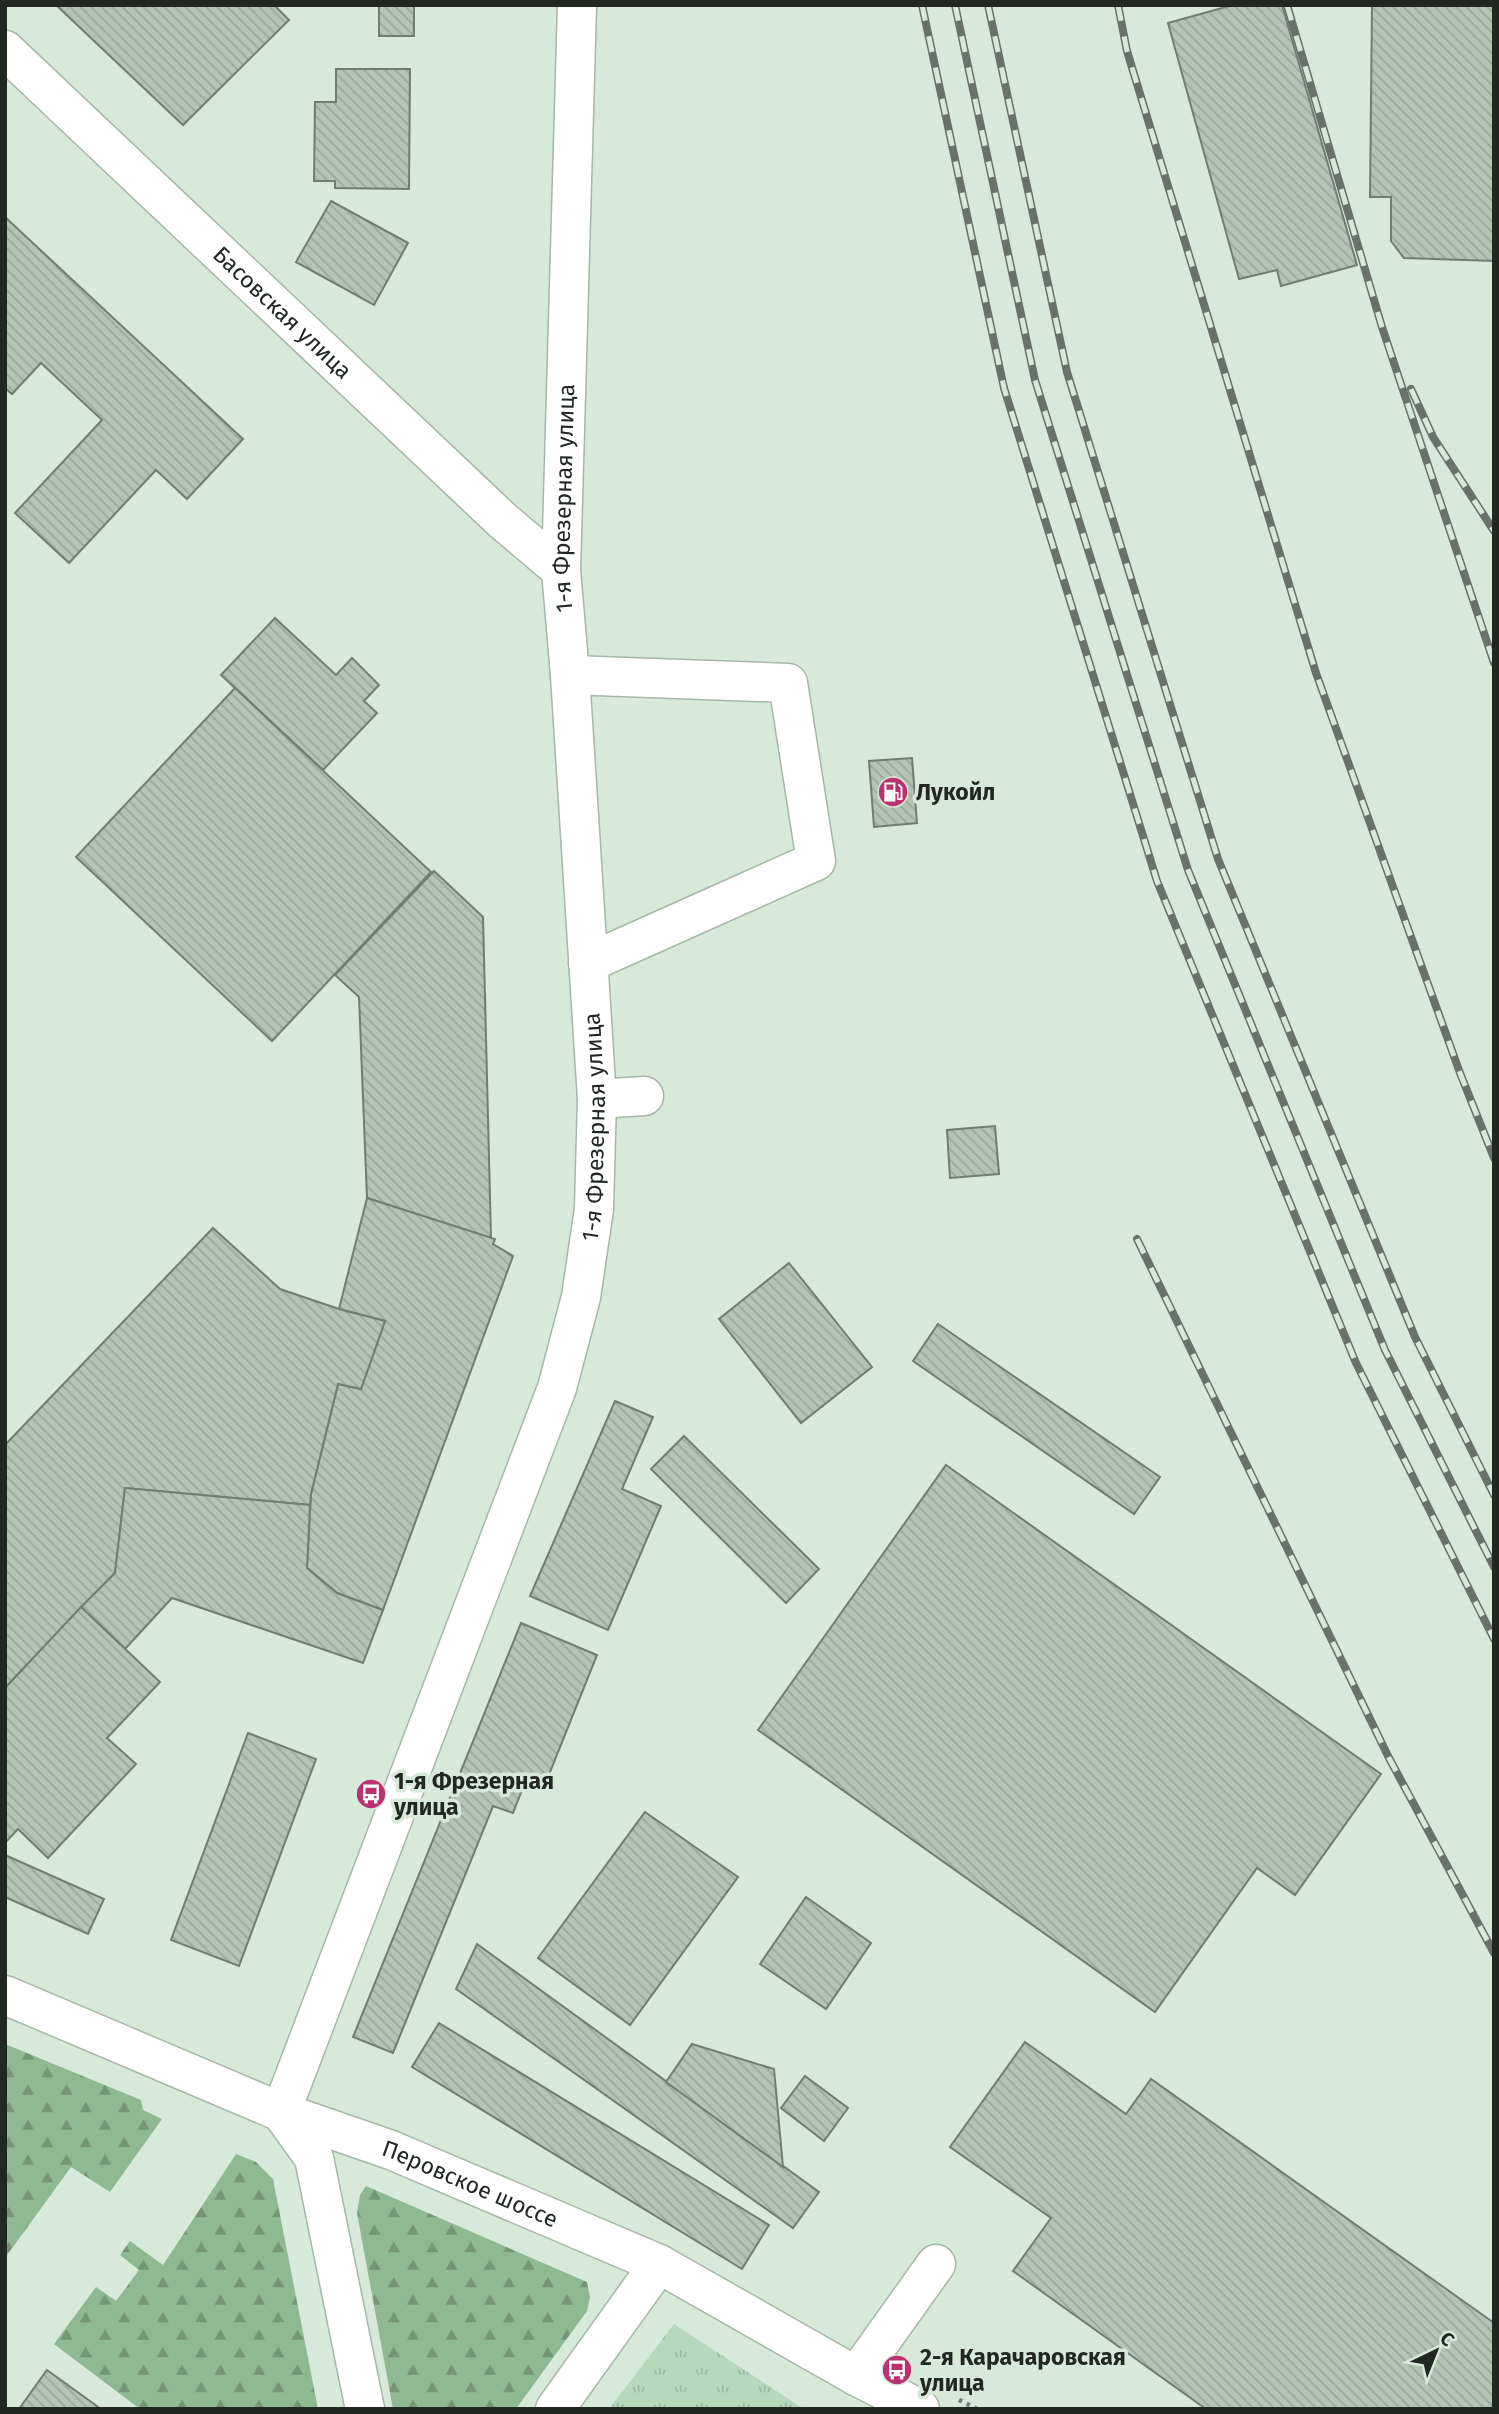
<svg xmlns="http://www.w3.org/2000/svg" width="1499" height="2414" viewBox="0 0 1499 2414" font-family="'Fira Sans',sans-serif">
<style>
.grass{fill:url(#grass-tufts)}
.forest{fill:url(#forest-firs)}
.building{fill:url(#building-back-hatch);stroke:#6f7e70;stroke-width:2}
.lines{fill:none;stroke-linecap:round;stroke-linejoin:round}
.minor-casing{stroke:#a6b7a7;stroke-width:41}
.path{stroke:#737f74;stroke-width:4.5;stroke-dasharray:3.5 5;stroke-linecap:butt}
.minor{stroke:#fff;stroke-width:38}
.rail-casing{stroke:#677268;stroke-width:8}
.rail{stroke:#d7e9d8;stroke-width:5;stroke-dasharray:16;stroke-linecap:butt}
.labels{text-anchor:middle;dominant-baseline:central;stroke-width:7;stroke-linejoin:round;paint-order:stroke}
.street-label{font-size:23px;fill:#212721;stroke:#d7e9d8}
.poi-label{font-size:23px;font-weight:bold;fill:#212721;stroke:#d7e9d8;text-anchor:start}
</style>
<defs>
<pattern id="grass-tufts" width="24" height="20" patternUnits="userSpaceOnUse" patternTransform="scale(1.75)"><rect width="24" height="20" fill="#b7d8ba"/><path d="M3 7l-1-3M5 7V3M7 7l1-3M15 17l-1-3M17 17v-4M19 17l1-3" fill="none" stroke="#9db9a0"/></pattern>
<pattern id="forest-firs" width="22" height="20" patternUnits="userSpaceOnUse" patternTransform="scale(1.75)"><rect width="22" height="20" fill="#8eb992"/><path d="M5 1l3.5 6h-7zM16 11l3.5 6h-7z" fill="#749677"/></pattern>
<pattern id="building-back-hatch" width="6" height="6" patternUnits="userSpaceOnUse" patternTransform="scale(1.75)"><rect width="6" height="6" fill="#b3c4b4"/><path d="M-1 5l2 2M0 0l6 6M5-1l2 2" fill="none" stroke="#9aa89a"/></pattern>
</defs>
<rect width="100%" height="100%" fill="#d7e9d8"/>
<path class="grass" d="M674 2324 804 2409H609Z"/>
<g class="forest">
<path d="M5 2044 141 2100 143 2110 162 2119 110 2192 71 2167 5 2258Z"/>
<path d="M236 2154 256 2162 273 2179 318 2409H140L54 2344 96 2287 116 2301 139 2270 120 2255 130 2241 163 2265Z"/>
<path d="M366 2186 587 2282 590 2297 587 2311 516 2409H393L357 2213 360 2195Z"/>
</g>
<g class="building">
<path d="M56 5H274L289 20 183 125Z"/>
<path d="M379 5 414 6V36H379Z"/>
<path d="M1233 5H1282L1357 265 1281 286 1277 270 1239 279 1168 23Z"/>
<path d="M1372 5H1494V261L1404 258 1391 241V197H1370Z"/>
<path d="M336 69H410L409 189 335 188V181H314L315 102H336Z"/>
<path d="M331 201 408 243 374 305 296 262Z"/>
<path d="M5 217 243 439 187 499 156 470 69 563 15 513 102 420 41 363 12 394 5 388Z"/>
<path d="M275 618 336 675 352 658 379 685 364 701 377 713 323 770 221 675Z"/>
<path d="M235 688 431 872 272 1041 76 857Z"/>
<path d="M912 758 917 823 874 827 869 761Z"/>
<path d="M434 871 483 917 491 1238 367 1198 359 997 335 975Z"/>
<path d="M995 1126 999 1174 950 1178 947 1130Z"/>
<path d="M367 1198 495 1239 493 1244 513 1256 383 1610 337 1593 307 1568 311 1494 338 1384 361 1389 385 1321 339 1309Z"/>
<path d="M213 1228 280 1289 339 1309 385 1321 361 1389 338 1384 311 1494 310 1505 125 1488 115 1573 5 1688V1445Z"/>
<path d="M789 1263 872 1367 801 1423 719 1319Z"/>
<path d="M938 1324 1160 1477 1134 1514 913 1361Z"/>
<path d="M615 1401 653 1417 622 1489 661 1506 608 1630 530 1596Z"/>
<path d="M684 1436 819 1569 786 1603 651 1469Z"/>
<path d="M946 1465 1381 1774 1295 1895 1257 1868 1155 2012 758 1730Z"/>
<path d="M125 1488 310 1505 307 1568 337 1593 383 1610 363 1663 172 1598 125 1649 81 1607 115 1573Z"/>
<path d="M81 1607 160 1682 107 1738 136 1764 48 1858 18 1829 5 1843V1688Z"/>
<path d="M521 1623 597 1655 544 1787 526 1780 513 1813 493 1806 393 2053 353 2037Z"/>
<path d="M248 1733 316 1759 239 1966 171 1940Z"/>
<path d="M645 1812 738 1877 630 2025 538 1958Z"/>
<path d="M5 1855 104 1899 88 1934 5 1897Z"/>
<path d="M806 1897 871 1943 826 2009 760 1964Z"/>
<path d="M477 1944 819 2192 793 2228 456 1989Z"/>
<path d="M439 2023 769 2225 742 2269 412 2067Z"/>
<path d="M1025 2042 1126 2114 1151 2079 1494 2323V2409H1206L1013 2271 1051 2218 950 2147Z"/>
<path d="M692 2044 774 2069 783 2167 666 2082Z"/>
<path d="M805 2076 848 2108 824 2141 781 2108Z"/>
<path d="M47 2370 101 2409H19Z"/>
</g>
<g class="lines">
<g class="minor-casing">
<g id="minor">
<path id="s1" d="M5 50 502 520 561 570"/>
<path d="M570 675 788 683 816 861 588 963"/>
<path d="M597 1099 644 1096"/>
<path id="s2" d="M5 1995 281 2112 391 2150 659 2264 856 2376 920 2409"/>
<path id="s3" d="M281 2112 557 1388 581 1297 594 1209 597 1099 570 675 561 570 577 5"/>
<path d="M281 2112 314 2158 365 2409"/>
<path d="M856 2376 936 2264"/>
<path d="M555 2409 659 2264"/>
</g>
</g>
<path class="path" d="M959 2400 977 2409"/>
<use href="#minor" class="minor"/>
<g class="rail-casing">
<g id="rail">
<path d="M922 5 1004 388 1157 881 1356 1363 1494 1639"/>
<path d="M955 5 1035 380 1188 870 1385 1350 1494 1567"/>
<path d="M988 5 1067 372 1218 859 1415 1337 1494 1495"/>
<path d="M1118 5 1127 51 1316 673 1460 1073 1494 1158"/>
<path d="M1287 5 1382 327 1494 663"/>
<path d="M1411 389 1433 437 1494 531"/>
<path d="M1137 1239 1389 1758 1494 1953"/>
</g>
</g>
<use href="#rail" class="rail"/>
</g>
<defs>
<g id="fuel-disc" transform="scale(1.575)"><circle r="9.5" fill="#ba3170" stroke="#d7e9d8"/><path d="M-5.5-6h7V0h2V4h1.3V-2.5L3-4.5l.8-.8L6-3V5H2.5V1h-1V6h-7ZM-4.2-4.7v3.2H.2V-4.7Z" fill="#fff"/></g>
<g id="bus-disc" transform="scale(1.575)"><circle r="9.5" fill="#ba3170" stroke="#d7e9d8"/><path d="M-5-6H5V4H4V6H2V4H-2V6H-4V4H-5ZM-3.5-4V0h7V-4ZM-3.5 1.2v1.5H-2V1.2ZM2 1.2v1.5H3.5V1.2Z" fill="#fff"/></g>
</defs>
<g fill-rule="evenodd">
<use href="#fuel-disc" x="893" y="792"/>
<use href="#bus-disc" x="371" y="1794"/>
<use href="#bus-disc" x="897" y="2370"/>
</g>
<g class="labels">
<g class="street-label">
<text stroke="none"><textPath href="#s1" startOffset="382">Басовская улица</textPath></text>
<text stroke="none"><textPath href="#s3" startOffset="1670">1-я Фрезерная улица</textPath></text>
<text stroke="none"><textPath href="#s3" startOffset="1040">1-я Фрезерная улица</textPath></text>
<text stroke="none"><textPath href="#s2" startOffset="502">Перовское шоссе</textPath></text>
</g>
<g class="poi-label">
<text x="916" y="792">Лукойл</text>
<text x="394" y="1781">1-я Фрезерная<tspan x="394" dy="26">улица</tspan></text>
<text x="920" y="2357">2-я Карачаровская<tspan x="920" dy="26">улица</tspan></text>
</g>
</g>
<rect width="1499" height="2414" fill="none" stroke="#212721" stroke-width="14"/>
<g transform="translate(1436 2351) rotate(43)" stroke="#d7e9d8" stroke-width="5" paint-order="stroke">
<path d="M0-5L12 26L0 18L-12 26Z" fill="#212721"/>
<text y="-10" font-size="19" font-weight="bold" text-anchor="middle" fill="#212721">С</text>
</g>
</svg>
